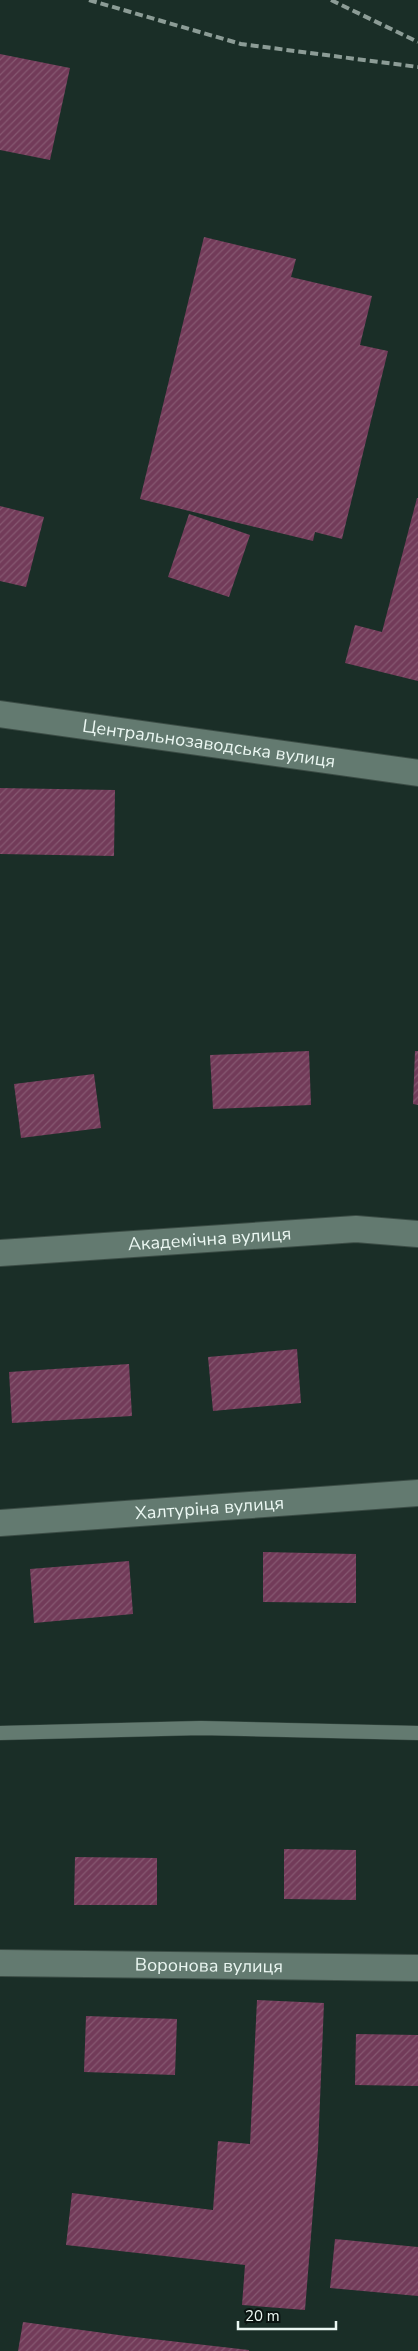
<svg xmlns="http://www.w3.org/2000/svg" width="418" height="2351" viewBox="0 0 418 2351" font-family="'Nunito Sans',sans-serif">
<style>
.building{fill:url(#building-hatch)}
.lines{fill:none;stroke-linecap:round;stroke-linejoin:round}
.service-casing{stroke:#3b4c45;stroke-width:15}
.minor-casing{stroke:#3b4c45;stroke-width:28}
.service{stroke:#637a70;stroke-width:14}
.minor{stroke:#637a70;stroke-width:26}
.rail{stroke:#8c9c96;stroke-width:4;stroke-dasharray:8 4;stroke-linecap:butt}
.labels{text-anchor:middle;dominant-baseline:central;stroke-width:4.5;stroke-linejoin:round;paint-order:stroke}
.street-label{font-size:18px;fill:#ebf7f2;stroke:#0b1411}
</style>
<defs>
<pattern id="building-hatch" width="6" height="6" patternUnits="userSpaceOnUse" patternTransform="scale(1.25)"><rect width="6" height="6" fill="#723b59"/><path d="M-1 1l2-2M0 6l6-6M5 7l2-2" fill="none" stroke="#865871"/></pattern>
</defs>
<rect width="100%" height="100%" fill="#1a2e27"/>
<g class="building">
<path d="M0 54 70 68 50 160 0 150Z"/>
<path d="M204 237 296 259 291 277 372 296 360 345 388 351 342 539 315 532 313 541 140 499Z"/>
<path d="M417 498H418V681L345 663 355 625 382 632Z"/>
<path d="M0 506 44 517 26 587 0 581Z"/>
<path d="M189 514 250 535 229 597 168 577Z"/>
<path d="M0 788 115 790 114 856 0 854Z"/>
<path d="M309 1051 311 1105 213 1109 210 1055Z"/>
<path d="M415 1051H418V1105L413 1104Z"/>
<path d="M94 1074 101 1128 21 1138 14 1084Z"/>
<path d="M297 1349 301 1403 213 1411 208 1357Z"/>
<path d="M129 1364 132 1416 12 1423 9 1372Z"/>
<path d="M263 1552 356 1554V1603L263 1602Z"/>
<path d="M129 1561 133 1614 34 1623 30 1569Z"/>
<path d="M284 1849 356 1850V1900L284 1899Z"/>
<path d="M75 1857 157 1858V1905H74Z"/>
<path d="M257 2000 324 2003 318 2149 305 2310 242 2305 245 2265 66 2245 72 2193 213 2210 218 2141 250 2144Z"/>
<path d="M86 2016 177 2019 175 2075 84 2072Z"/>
<path d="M356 2034 418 2035V2086L355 2085Z"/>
<path d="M335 2239 418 2247V2296L330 2288Z"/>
<path d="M23 2322 126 2336 249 2350V2351H18Z"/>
</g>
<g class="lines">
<g class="service-casing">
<path id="service" d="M0 1733 201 1728 418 1733"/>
</g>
<g class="minor-casing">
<g id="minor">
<path id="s1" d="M0 714 418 773"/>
<path id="s2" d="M0 1253 356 1229 418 1234"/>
<path id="s3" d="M0 1523 418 1493"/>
<path id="s4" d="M0 1963 418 1968"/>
</g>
</g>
<use href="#service" class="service"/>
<use href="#minor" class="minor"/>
<g class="rail">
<path d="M89 0 241 44 418 67"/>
<path d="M331 0 418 42"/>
</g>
</g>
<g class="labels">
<g class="street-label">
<text stroke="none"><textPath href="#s1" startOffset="211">Центральнозаводська вулиця</textPath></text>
<text stroke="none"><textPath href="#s2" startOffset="210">Академічна вулиця</textPath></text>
<text stroke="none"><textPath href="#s3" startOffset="210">Халтуріна вулиця</textPath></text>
<text stroke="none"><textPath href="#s4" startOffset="209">Воронова вулиця</textPath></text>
</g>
</g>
<path d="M238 2321v8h98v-8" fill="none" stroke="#ebf7f2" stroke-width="2.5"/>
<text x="245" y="2321" font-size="15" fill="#ebf7f2" stroke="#0b1411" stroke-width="4" paint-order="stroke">20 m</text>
</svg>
